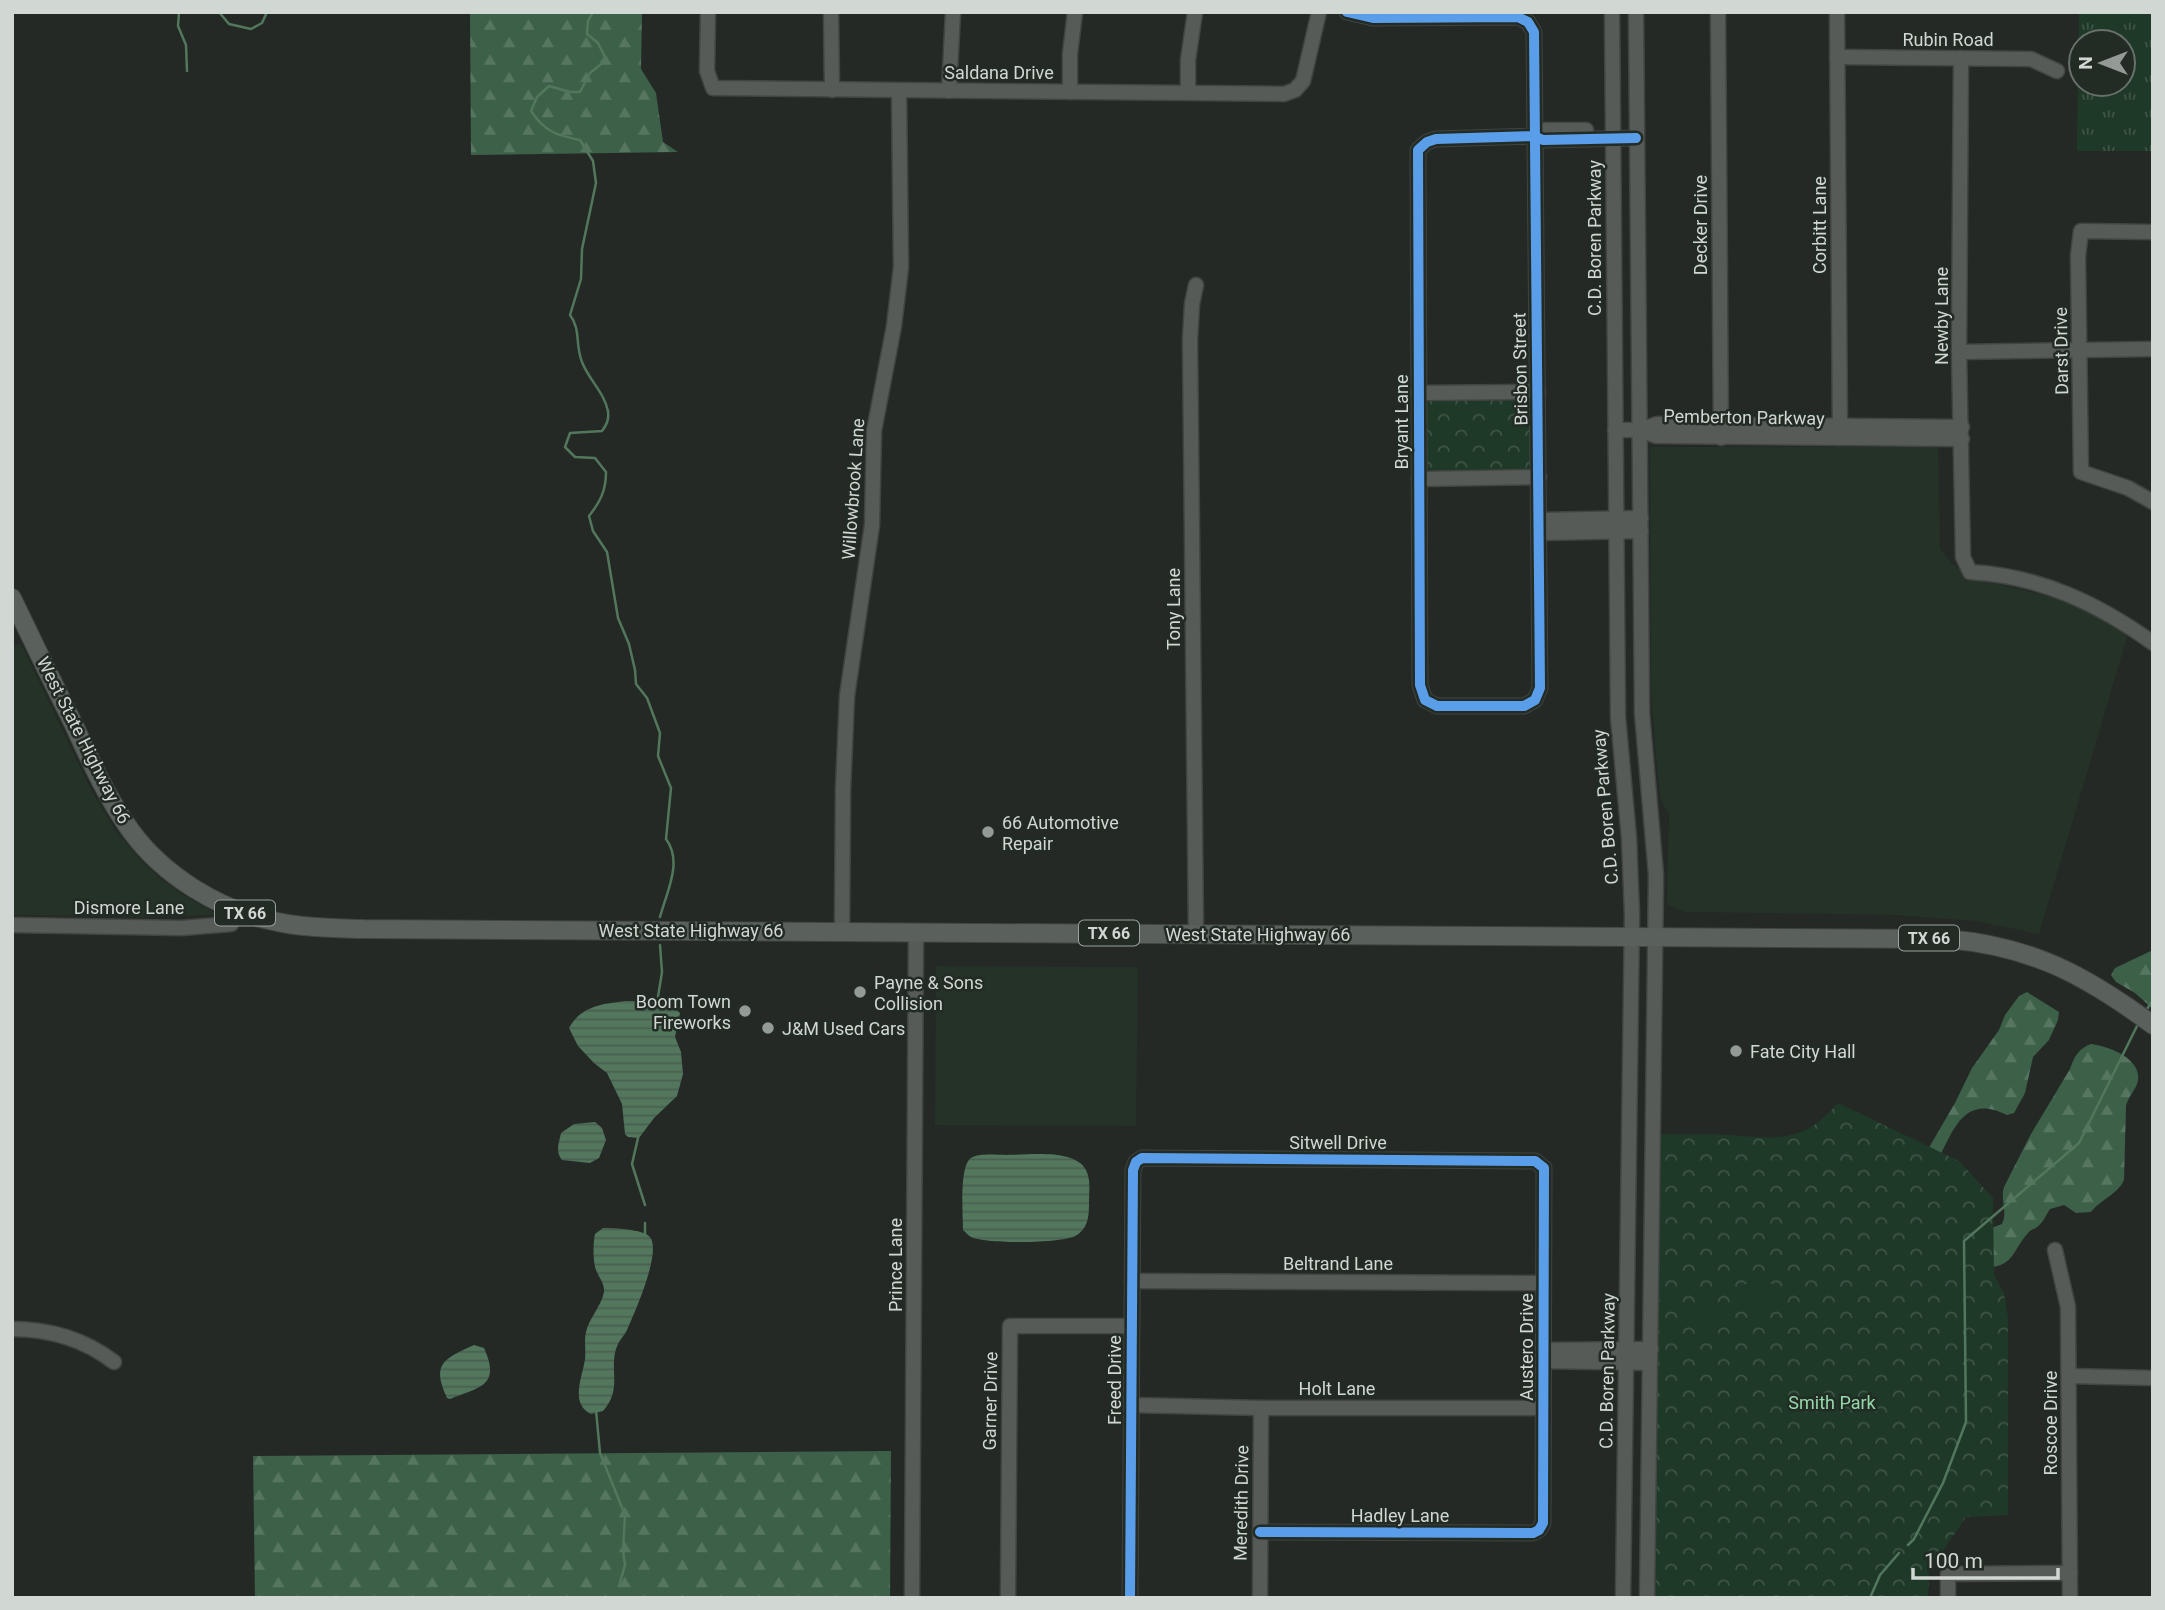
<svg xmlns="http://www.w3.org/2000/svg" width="2165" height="1610" viewBox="0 0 2165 1610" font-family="Roboto,sans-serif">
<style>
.built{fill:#253228}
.grass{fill:url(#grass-tufts);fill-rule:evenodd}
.forest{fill:url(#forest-firs)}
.park{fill:url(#park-crowns)}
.pitch{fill:#1f3928}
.water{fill:url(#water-rules)}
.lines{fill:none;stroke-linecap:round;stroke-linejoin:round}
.stream{stroke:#52775d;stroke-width:2.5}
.minor-casing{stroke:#414441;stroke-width:17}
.major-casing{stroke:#414441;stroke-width:20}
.minor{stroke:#575b58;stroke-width:14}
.major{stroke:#5a615c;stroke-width:18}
.cycleway-casing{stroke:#222b24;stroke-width:15}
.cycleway{stroke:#5a9eea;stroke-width:10}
.poi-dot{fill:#949a96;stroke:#222b24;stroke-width:2.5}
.labels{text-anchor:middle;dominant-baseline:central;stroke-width:5;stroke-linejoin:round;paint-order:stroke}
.shield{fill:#222b24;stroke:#9ca39e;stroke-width:2}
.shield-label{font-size:16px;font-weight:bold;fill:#d1d7d3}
.street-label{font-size:18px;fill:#d1d7d3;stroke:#222b24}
.poi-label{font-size:18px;fill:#d1d7d3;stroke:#222b24;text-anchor:start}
.park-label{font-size:18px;fill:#95d8aa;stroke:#222b24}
</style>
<defs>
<pattern id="grass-tufts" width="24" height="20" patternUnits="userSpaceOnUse" patternTransform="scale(1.75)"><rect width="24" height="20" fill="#1f3928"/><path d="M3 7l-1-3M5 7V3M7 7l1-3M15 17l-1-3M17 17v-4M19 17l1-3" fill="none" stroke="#3e5546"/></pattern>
<pattern id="forest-firs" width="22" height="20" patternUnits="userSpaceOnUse" patternTransform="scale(1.75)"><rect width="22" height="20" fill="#3c6048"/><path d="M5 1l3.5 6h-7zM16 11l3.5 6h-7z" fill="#577662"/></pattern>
<pattern id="park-crowns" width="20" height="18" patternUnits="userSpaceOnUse" patternTransform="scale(1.75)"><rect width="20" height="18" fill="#1f3928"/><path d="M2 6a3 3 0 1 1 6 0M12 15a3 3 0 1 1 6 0" fill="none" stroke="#3e5546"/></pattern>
<pattern id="water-rules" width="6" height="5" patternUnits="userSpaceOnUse" patternTransform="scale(1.75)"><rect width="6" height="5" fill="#52775d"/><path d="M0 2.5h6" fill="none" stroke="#495e50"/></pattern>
</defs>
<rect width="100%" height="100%" fill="#242925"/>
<g class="built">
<path d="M1650 447H1938L1940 549 1952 564 1971 578 2074 602 2129 631 2039 934 1976 921 1896 915 1685 912 1667 904 1669 814 1661 801 1655 747 1651 686Z"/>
<path d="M21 644 91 790 115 830 143 863 161 879 180 893 218 915 146 917 12 915V647Z"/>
<path d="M936 966 1138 967 1136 1126 935 1125Z"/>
</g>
<path class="grass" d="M2079 12H2153V151H2077ZM2081 42H2123V84H2081Z"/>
<g class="forest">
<path d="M470 12H642L641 69 656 93 663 142 678 152 471 155Z"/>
<path d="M2153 950V1009L2135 993 2116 982 2111 975 2115 968Z"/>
<path d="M2027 992 2059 1012 2058 1020 2049 1040 2033 1057 2025 1093 2014 1113 2007 1115C1966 1094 1954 1127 1939 1158L1927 1151 1955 1103 1972 1068 1999 1030 2005 1015 2019 996Z"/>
<path d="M2091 1044C2108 1046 2141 1058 2138 1080 2137 1089 2128 1096 2126 1106L2124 1180C2118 1194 2100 1200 2091 1212L2076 1213 2064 1205 2050 1209C2046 1215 2043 1223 2037 1227 2033 1230 2031 1229 2028 1233 2011 1252 2015 1267 1983 1268L1897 1598 1975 1234 2002 1224C2008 1212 2000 1200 2004 1187L2031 1134 2070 1069C2074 1057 2079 1048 2091 1044Z"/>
<path d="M891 1451 890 1598H255L253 1456Z"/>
</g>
<g class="park">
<path d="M1431 400 1527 401 1530 406 1531 464 1525 471 1429 470 1426 464 1425 406Z"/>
<path d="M1838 1103 1959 1161 1993 1198 1994 1275 2004 1293 2008 1318V1515L1966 1517 1929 1571 1928 1598H1654L1661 1134C1687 1135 1715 1133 1742 1136 1785 1140 1808 1138 1838 1103Z"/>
</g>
<g class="pitch">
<rect x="1737" y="1284" width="37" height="26"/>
<path d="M1695 1305H1718L1717 1343H1695Z"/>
</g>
<g class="water">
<path d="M625 1001C643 1001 667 999 680 1013L675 1037 681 1052 683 1074 677 1096 654 1118 639 1138 628 1137 625 1134 622 1104 607 1073 594 1063 578 1046 569 1028C581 1006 602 1004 625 1001Z"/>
<path d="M595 1122 602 1128 606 1140 599 1158 590 1163 562 1160C555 1151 559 1143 561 1133L574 1124Z"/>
<path d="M1006 1155C1027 1155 1075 1148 1086 1170 1091 1180 1089 1190 1089 1202 1089 1214 1089 1227 1077 1235 1065 1244 985 1244 971 1237 968 1235 966 1233 963 1230 963 1215 959 1166 971 1158 979 1153 996 1155 1006 1155Z"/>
<path d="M603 1228C613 1228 643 1229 650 1237 662 1252 634 1314 627 1330 625 1335 620 1339 618 1344 607 1367 624 1388 603 1411L591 1414C569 1403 583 1376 585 1359 586 1350 584 1340 586 1332 589 1318 601 1307 604 1292 605 1283 597 1275 595 1267 593 1256 593 1244 595 1234Z"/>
<path d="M474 1345 484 1348C501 1386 480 1387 450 1399L447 1398C431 1363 444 1359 474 1345Z"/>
</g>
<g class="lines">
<g class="stream">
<path d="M179 12 178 26 186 45 187 71"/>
<path d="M219 12 229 24 251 29 262 23 267 12"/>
<path d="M593 12 588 21 587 34 598 43 605 57 600 65 590 73 580 92H570L549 86 537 97 531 111C545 132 556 135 580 140L593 161 596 183 582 249 581 279 570 315C581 329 575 345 582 362 589 380 604 392 608 411 609 420 607 424 602 431L570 433 565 447 575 457 595 458 606 472C606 491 600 502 589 516L593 531 607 552 618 618 629 644 635 670 636 684 647 698 660 733 658 756 671 788 666 839C683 862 667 891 660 917"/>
<path d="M657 1003 662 972 660 945"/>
<path d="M2145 1012 2153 1000"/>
<path d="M638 1138 632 1164 645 1205"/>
<path d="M645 1235V1223"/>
<path d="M596 1410 600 1453 625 1515 623 1551 625 1565 619 1586"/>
<path d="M1908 1545 1914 1539 1943 1483 1966 1422 1964 1241 2079 1143 2138 1024"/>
<path d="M1870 1598 1880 1575 1899 1553"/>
</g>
<g class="minor-casing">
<g id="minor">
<path d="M708 12 707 71 713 88 1284 94 1295 90 1303 81 1319 12"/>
<path d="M831 12 832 90"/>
<path d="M1347 12 1373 18 1518 17 1528 22 1534 32 1540 688 1535 700 1524 706H1437L1425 700 1420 685 1418 150 1427 142 1436 139 1534 136 1543 140 1636 138"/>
<path d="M1612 12 1618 717 1629 838 1632 914 1623 1598"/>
<path d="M1636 12 1642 713 1656 875 1647 1598"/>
<path d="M1718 12 1721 438"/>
<path d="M1837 12 1840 438"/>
<path d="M1837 57 2031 59 2057 71"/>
<path d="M1961 58 1959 352 1963 557 1970 572C2040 576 2097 603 2153 643"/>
<path d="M949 91 953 12"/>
<path d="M1070 92V54L1075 12"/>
<path d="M1188 92V60L1195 12"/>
<path d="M1534 136 1545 130H1586"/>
<path d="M2153 232 2081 231 2078 256 2081 472 2128 488 2153 502"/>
<path d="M1959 352 2153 349"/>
<path d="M1418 393 1538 392"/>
<path d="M1615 430H1640L1657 424 1962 427"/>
<path d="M1640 430 1656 436 1962 439"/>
<path d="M1419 479 1539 477"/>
<path d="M1540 520 1641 518"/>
<path d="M1540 533 1641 531"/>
<path d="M12 925 182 928 231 924 237 910"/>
<path d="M842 931 843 790 847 696 872 525 874 431 894 326 901 267 899 91"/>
<path d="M1196 933 1190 340 1192 304 1196 285"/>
<path d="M2055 1250 2068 1307 2070 1598"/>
<path d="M1132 1281 1543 1283"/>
<path d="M12 1329C51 1329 84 1339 114 1362"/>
<path d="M1543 1350 1651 1349"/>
<path d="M1543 1361 1650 1363"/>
<path d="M2069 1376 2153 1378"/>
<path d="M1131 1405 1261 1408H1543"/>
<path d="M912 1598 916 932"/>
<path d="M1008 1598 1010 1326H1131"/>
<path d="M1130 1598 1133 1170 1136 1162 1142 1158 1535 1161 1544 1168 1543 1523 1539 1530 1533 1533 1260 1532"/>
<path d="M1260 1598 1261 1408"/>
<path d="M1948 1598V1574L2070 1573"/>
</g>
</g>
<g class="major-casing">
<path id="major" d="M12 598C32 640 52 681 73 723 90 760 107 798 131 831 163 875 219 910 273 921 302 928 333 928 363 929L1946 939C2032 946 2085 975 2153 1025"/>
</g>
<use href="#minor" class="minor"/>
<use href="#major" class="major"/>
<g class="cycleway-casing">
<g id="cycleway">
<path d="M1347 12 1373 18 1518 17 1528 22 1534 32 1540 688 1535 700 1524 706H1437L1425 700 1420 685 1418 150 1427 142 1436 139 1534 136 1543 140 1636 138"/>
<path d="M1130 1598 1133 1170 1136 1162 1142 1158 1535 1161 1544 1168 1543 1523 1539 1530 1533 1533 1260 1532"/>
</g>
</g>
<use href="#cycleway" class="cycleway"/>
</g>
<g class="poi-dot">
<circle cx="988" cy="832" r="7"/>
<circle cx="860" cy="992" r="7"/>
<circle cx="745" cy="1011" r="7"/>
<circle cx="768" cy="1028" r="7"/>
<circle cx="1736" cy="1051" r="7"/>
</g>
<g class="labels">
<g class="shield">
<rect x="215" y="900.5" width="60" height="25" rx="5"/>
<rect x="1079" y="920.5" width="60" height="25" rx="5"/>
<rect x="1899" y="925.5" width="60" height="25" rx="5"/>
</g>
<g class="shield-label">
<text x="245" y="913">TX 66</text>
<text x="1109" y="933">TX 66</text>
<text x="1929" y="938">TX 66</text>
</g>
<g class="street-label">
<text x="1948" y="39">Rubin Road</text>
<text x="999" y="72">Saldana Drive</text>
<text transform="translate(1700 225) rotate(-90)">Decker Drive</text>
<text transform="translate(1819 225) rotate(-90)">Corbitt Lane</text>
<text transform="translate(1594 238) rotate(-90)">C.D. Boren Parkway</text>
<text transform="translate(1941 316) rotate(-90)">Newby Lane</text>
<text transform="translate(2061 351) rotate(-91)">Darst Drive</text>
<text transform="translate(1520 369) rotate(-91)">Brisbon Street</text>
<text transform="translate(1744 417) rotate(1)">Pemberton Parkway</text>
<text transform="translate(1401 422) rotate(-90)">Bryant Lane</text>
<text transform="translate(853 489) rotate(-86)">Willowbrook Lane</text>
<text transform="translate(1173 609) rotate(-90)">Tony Lane</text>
<text transform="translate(84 740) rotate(63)">West State Highway 66</text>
<text transform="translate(1605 807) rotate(-95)">C.D. Boren Parkway</text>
<text x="129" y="907">Dismore Lane</text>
<text x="691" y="930">West State Highway 66</text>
<text x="1258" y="934">West State Highway 66</text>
<text x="1338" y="1142">Sitwell Drive</text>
<text x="1338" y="1263">Beltrand Lane</text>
<text transform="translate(895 1265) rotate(-90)">Prince Lane</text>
<text transform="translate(1526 1347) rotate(-90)">Austero Drive</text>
<text transform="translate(1607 1371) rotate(-89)">C.D. Boren Parkway</text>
<text transform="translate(1114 1380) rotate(-90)">Freed Drive</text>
<text x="1337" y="1388">Holt Lane</text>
<text transform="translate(990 1401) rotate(-89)">Garner Drive</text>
<text transform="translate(2050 1423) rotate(-90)">Roscoe Drive</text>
<text transform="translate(1241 1503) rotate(-89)">Meredith Drive</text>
<text x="1400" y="1515">Hadley Lane</text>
</g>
<g class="poi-label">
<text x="1002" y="822">66 Automotive<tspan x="1002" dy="21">Repair</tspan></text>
<text x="874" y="982">Payne &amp; Sons<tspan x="874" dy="21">Collision</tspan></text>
<text x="731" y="1001" text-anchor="end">Boom Town<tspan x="731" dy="21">Fireworks</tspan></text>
<text x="782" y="1028">J&amp;M Used Cars</text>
<text x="1750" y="1051">Fate City Hall</text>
</g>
<g class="park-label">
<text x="1832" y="1402">Smith Park</text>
</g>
</g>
<rect width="2165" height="1610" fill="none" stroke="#d1d7d3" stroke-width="28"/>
<g transform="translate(2102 63) rotate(270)"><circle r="33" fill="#222b24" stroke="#68706a" stroke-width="2"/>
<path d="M0-5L12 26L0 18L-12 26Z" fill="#949a96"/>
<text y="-10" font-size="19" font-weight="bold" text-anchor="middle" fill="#d1d7d3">N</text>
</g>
<path d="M1913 1568v10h145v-10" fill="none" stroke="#d1d7d3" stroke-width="3.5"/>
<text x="1924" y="1568" font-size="21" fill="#d1d7d3" stroke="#222b24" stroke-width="5" paint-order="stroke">100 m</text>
</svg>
